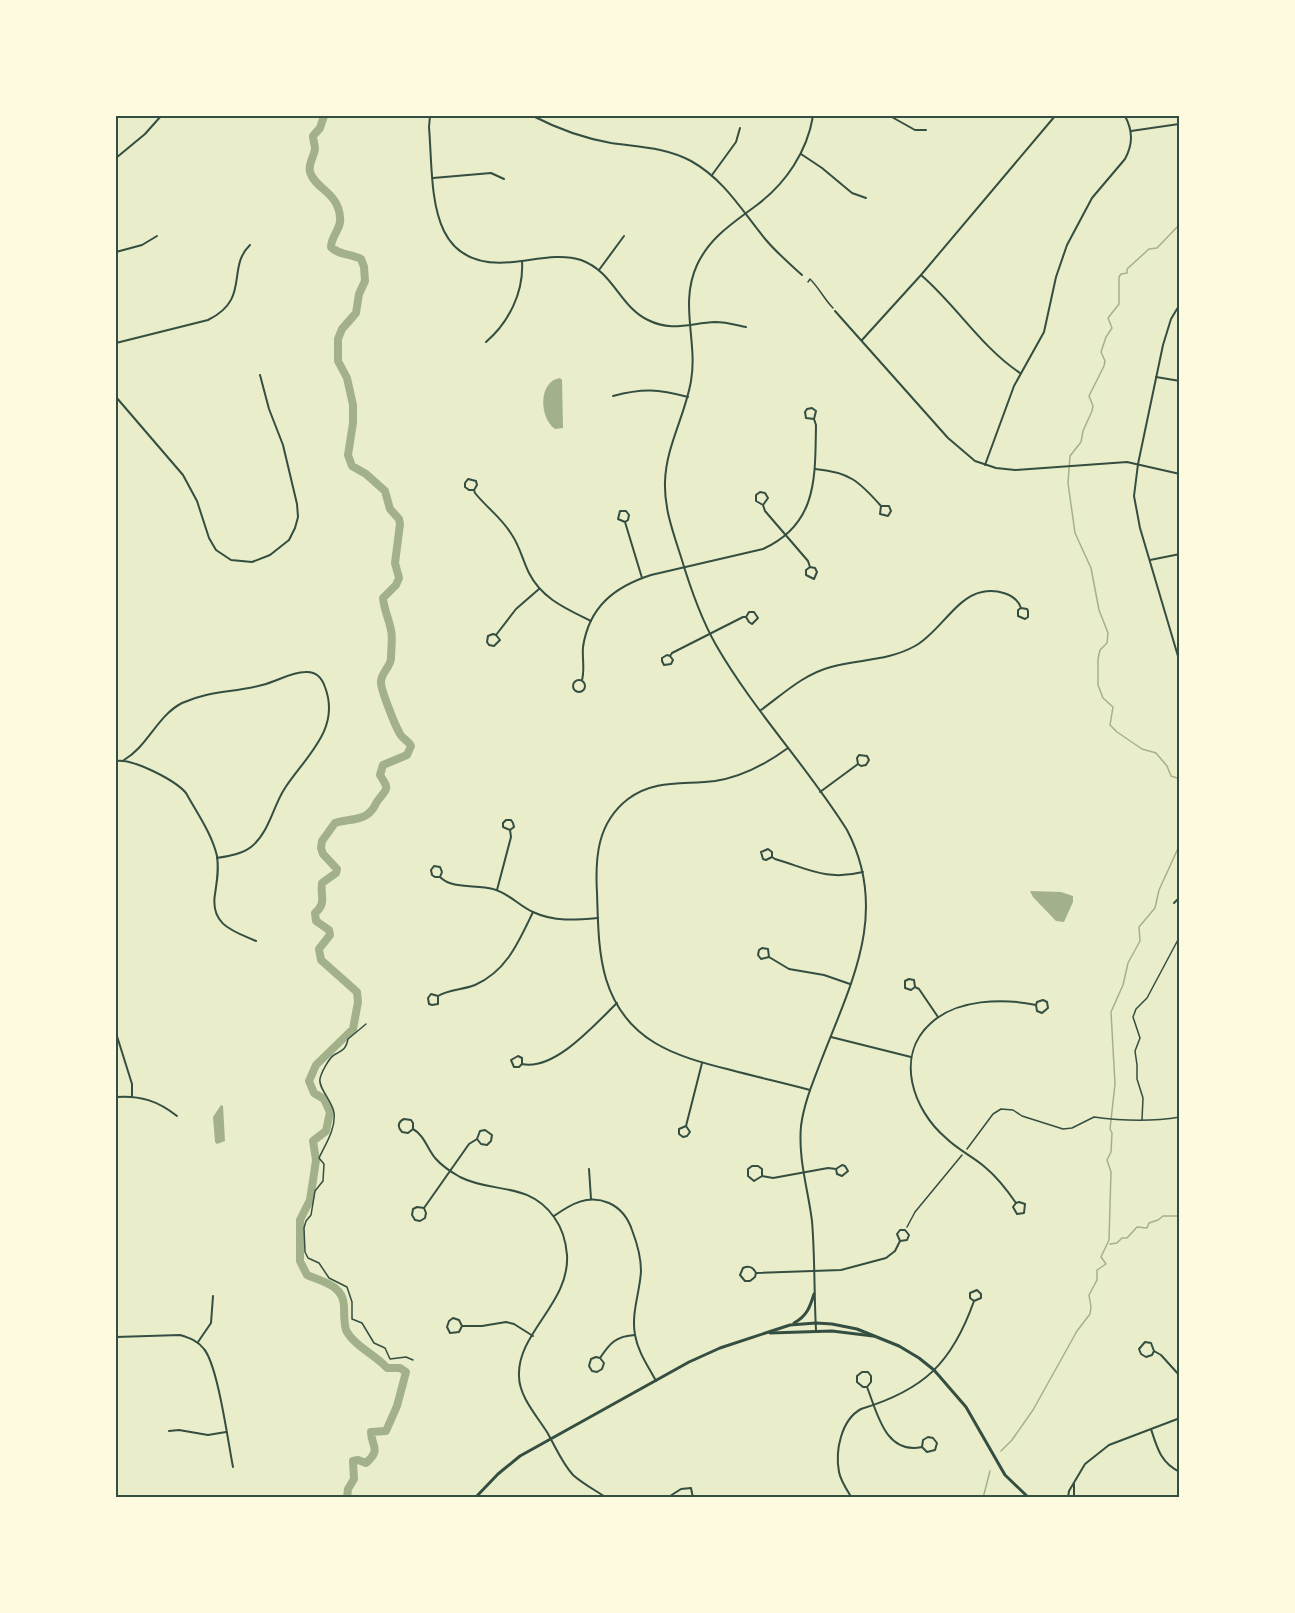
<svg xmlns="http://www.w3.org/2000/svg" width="1295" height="1613" viewBox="0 0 1295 1613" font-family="'IBM Plex Serif',serif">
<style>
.water{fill:#a3b18a}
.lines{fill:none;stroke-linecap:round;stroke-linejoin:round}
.stream{stroke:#a3b18a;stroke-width:1.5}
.river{stroke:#a3b18a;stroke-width:8}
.path{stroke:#344e41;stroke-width:1.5}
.minor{stroke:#344e41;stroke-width:2}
.tertiary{stroke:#344e41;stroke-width:3}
.neatline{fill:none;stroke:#344e41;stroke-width:2}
</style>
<rect width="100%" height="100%" fill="#e9edc9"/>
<g class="water">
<path d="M560 378 562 380 563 428 555 429C539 418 538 381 560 378Z"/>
<path d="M1030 891 1061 892 1073 896V902L1064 922 1056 921 1033 897Z"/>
<path d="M221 1105 223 1106 225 1141 217 1144 215 1142 213 1117Z"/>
</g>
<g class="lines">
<g class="stream">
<path d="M1180 224 1157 248 1149 249 1127 269V273L1121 274 1119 277V304L1108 318 1112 328 1106 337 1101 352 1105 361 1104 366 1089 396 1093 406 1092 411 1083 431 1081 442 1070 456 1068 483 1075 533 1091 568 1099 610 1108 633 1107 643 1100 650 1098 659V685L1103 698 1113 707 1110 725 1117 732 1142 749 1156 753 1167 766 1171 776 1180 779"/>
<path d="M1110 1244 1117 1243 1122 1238H1127L1137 1227 1147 1228 1149 1223 1158 1220 1163 1216H1180"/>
<path d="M1001 1451 1012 1440 1033 1410 1077 1331 1090 1314 1091 1307 1089 1295 1097 1280V1270L1106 1264 1101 1257 1109 1240 1111 1172 1107 1160 1111 1152 1112 1133 1110 1129 1115 1084 1111 1012 1123 985 1128 963 1140 941 1139 927 1155 908 1159 890 1180 844"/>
<path d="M983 1498 990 1471"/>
</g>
<path class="river" d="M324 116 320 128 313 136C313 140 315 145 315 149 314 157 308 163 310 172 315 189 338 192 340 217 342 228 331 236 331 247 338 255 352 254 361 259L364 267 365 281 359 294 356 313 342 329 338 339V361L347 378 353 405V423L348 455 352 466 366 474 385 491 390 509 399 519 400 524 395 563 399 578 396 585 383 598C384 610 389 619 391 630 393 637 391 650 391 658 391 667 380 673 381 683 381 690 395 725 399 732 401 738 408 740 411 746L407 755 383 765 380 775C388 788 389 787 379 799 375 803 375 808 371 811 363 821 346 819 335 823L322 841 321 848 323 854 337 869 336 873 322 883C320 896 327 903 315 913L316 921 329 930 330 935 319 949 321 960 357 992 358 1002 353 1029 316 1065 309 1081 314 1093 324 1099 330 1112 326 1131 313 1141 316 1160 314 1174 310 1200 300 1220V1261L307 1275C323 1282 343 1285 344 1306 344 1313 344 1323 346 1330 353 1345 377 1356 387 1368H400L406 1372 397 1406 386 1431 371 1432C371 1446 382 1449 366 1463L358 1460 353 1461 354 1479 348 1489 347 1498"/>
<g class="path">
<path d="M808 282 810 279C820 289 824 299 833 308"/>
<path d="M366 1024 348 1039C346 1049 343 1050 334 1055 329 1058 321 1073 320 1079 318 1088 333 1102 334 1113 336 1129 325 1145 319 1158L324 1164 323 1181 315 1191 311 1215 306 1221 304 1228 305 1252 308 1258 319 1263 329 1278 347 1287 352 1302V1319L362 1323 374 1343 385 1348 390 1359 406 1357 413 1360"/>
<path d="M1142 1120 1143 1098 1137 1079V1065L1135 1051 1140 1038 1133 1017 1136 1009 1147 998 1180 936"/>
<path d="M967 1149 993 1114 1001 1109 1013 1110 1022 1116 1063 1129 1072 1128 1094 1117C1123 1121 1150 1122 1180 1117"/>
<path d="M907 1227 915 1212 962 1155"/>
</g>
<g class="minor">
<path d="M430 116 429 127C434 188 425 272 513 262 534 260 560 253 581 260 614 272 619 306 648 320 671 332 691 323 715 322 726 322 736 325 746 327"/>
<path d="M533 116C558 129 583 138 611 143 638 147 665 147 691 161 725 180 742 211 766 240 777 253 790 264 802 275"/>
<path d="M813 116C807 152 786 183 757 205 733 223 710 237 697 265 679 304 698 342 691 381 685 416 666 446 665 482 664 508 673 532 681 557 690 587 700 617 716 645 754 711 807 766 847 830 890 912 851 983 821 1061 813 1082 804 1103 801 1126 798 1159 808 1189 812 1221 815 1257 814 1294 816 1330"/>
<path d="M890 116 915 130H926"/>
<path d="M1131 131 1179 124"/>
<path d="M801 154 822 168 852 193 866 198"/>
<path d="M116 158 145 134 161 116"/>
<path d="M712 175 736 142 740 128"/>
<path d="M433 178 491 173 504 179"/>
<path d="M116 252 142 245 157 236"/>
<path d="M599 270 624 236"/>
<path d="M921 275C956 305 981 347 1020 373"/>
<path d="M1180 304 1171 319 1163 345 1138 464 1134 496 1140 528 1180 663"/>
<path d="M835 311 948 438 975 461 996 468 1015 470 1127 462 1180 474"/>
<path d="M862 340 921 275 1055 116"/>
<path d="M486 342C509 322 524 292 522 261"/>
<path d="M116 343 208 320C251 299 226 268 250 245"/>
<path d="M1156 377 1180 381"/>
<path d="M613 396C643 388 658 389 688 397"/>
<path d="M116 397 183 475 197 501 209 538 216 550 231 560 252 562 270 555 289 540 295 528 298 517 297 504 283 445 269 409 260 375"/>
<path d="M985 465 1014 386 1044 332 1056 277 1067 245 1092 198 1125 159C1133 144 1133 131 1125 116"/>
<path d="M815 469C849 472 859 481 881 506H889L891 511 888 516 880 514 881 506"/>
<path d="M474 490H469L465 487V483L468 479 476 481 477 485 474 490 475 493C487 508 502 518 512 535 520 547 523 561 529 573 542 599 567 609 591 621"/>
<path d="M763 505 756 501V495L760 492 765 493 768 498 763 505 765 511 808 561 810 567 806 570V575L814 579 817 572 815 568 810 567"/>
<path d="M625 522 618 519 620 511H626L629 515 628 520 625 522 642 578"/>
<path d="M1150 560 1180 554"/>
<path d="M496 635 500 640 494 646 489 645 487 642 488 636 493 634 496 635 516 609 539 589"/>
<path d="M670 656 667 655 662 658V661L664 665 671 664 673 660 670 656 672 653 743 617H746L749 622 752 624 758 618 754 612H749L746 617"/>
<circle cx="579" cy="686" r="6"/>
<path d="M582 680C585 669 582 658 583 647 589 607 614 587 651 575L763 549C818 524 815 477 816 425L814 419 806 418 805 412 807 409 812 408 816 411 814 419"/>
<path d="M761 710C783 694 804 674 831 667 860 659 888 661 915 646 939 633 956 597 982 592 995 589 1016 593 1021 608L1018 610V616L1025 619 1028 617V611L1027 609 1021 608"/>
<path d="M788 748C766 764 742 777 715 781 683 785 655 779 628 799 597 823 595 858 597 893 598 922 598 952 606 979 625 1041 674 1056 731 1070 757 1077 784 1083 810 1090"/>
<path d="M124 760C148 746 157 716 182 703 210 690 234 693 262 685 276 682 291 672 305 672 316 671 322 678 325 687 341 729 306 756 285 788 273 806 269 833 251 847 242 854 229 856 217 858"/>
<path d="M116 761C132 758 175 780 186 793 197 813 212 834 217 856 219 870 217 881 215 894 210 925 233 931 256 941"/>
<path d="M820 792 858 764 861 766 866 765 869 760 867 756 859 755 857 758 858 764"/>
<path d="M772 857 766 860 763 859 761 852 768 849 772 852V857L775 859C809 869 826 881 863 872"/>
<path d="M440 877H435L432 875 431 870 434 866 440 867 442 872 440 877C453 890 476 884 493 889 509 893 519 906 533 912 554 922 576 920 598 918"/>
<path d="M497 890 511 837 510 830 503 827V823L506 820H511L513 823 514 827 510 830"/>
<path d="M1174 903 1180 897"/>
<path d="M769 957 761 959 758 955 759 950 762 948 768 949 769 957 789 969 824 975 850 984"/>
<path d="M915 987 914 980 909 979 905 981V988L911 990 915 987 919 989 938 1017"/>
<path d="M438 996V1004L432 1005 429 1004 428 998 431 994 438 996C449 989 463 990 475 985 507 971 519 941 533 912"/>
<path d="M116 1033 132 1084V1096"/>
<path d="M831 1037 911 1057"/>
<path d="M522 1064 519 1067H514L511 1060 518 1056 522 1058V1064C555 1071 595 1024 617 1003"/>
<path d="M116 1097C140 1095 158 1101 177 1116"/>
<path d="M686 1126 690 1132 687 1136 683 1137 679 1134V1129L686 1126 702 1063"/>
<path d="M413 1129 408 1133 402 1132C397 1127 398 1122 404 1119L411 1120 413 1123V1129C424 1135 427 1148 435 1158 442 1166 451 1172 460 1177 493 1194 528 1181 554 1217 562 1228 566 1242 567 1255 570 1303 517 1333 519 1376 519 1396 536 1415 547 1432 555 1446 562 1463 573 1475 583 1484 595 1490 607 1498"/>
<path d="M589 1169 591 1199"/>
<path d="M762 1176V1169L758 1166H752L748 1169V1176L754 1181 762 1176 773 1178 828 1168 836 1169 837 1174 842 1176 848 1171 845 1166 842 1165 836 1169"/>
<path d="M1016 1203 1019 1202 1025 1204 1024 1213 1017 1214 1013 1207 1016 1203C1007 1190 998 1178 986 1168 974 1157 958 1150 946 1138 913 1110 894 1056 931 1023 957 999 1003 998 1036 1005L1037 1002 1043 1000 1047 1002 1048 1008 1042 1013 1037 1011 1036 1005"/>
<path d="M424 1208 426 1213 425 1218 420 1221 415 1220 412 1215 413 1209 417 1207 424 1208 469 1144 477 1139 480 1131 485 1130 492 1135 491 1141 487 1145 481 1144 477 1139"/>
<path d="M554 1216C571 1204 588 1194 609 1203 620 1208 628 1218 632 1230 637 1243 641 1256 641 1271 640 1292 631 1313 635 1335 638 1352 648 1366 656 1381"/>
<path d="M756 1273 755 1277 750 1281H745L740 1275 743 1268C749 1265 753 1267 756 1273L841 1270 886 1258 895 1251 900 1241 907 1240 909 1235 905 1230H900L897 1234 900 1241"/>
<path d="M462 1326 459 1332 450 1333 447 1327 449 1321 453 1318 459 1320 462 1326H482L506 1322 514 1324 533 1336"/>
<path d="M116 1337 180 1335C190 1338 198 1341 204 1349 218 1366 228 1442 233 1467"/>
<path d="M198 1342 211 1323 213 1296"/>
<path d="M1154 1351 1152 1355 1146 1357 1141 1354 1139 1349 1145 1342 1151 1343 1154 1351 1161 1355 1180 1376"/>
<path d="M600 1358 604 1363 602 1369 597 1372 592 1371 589 1366 591 1359 596 1357 600 1358C610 1343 616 1336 635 1335"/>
<path d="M867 1387H863L857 1382V1376L862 1372H868L871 1376V1382L867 1387C877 1412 885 1455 922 1447L927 1452 935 1450 937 1443 933 1438 928 1437 923 1440 922 1447"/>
<path d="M1151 1429C1157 1448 1161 1463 1180 1472"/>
<path d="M169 1431 179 1430 208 1435 226 1432"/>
<path d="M667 1498 681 1489 691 1488 693 1498"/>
<path d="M852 1498C847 1490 841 1482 839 1472 835 1451 841 1420 861 1409 924 1390 952 1363 974 1301L970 1298V1293L977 1290 981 1294V1298L974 1301"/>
<path d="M1068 1498 1069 1491 1085 1464 1109 1445 1180 1418"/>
<path d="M1074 1498V1484"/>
</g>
<g class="tertiary">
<path d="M794 1323C807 1316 810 1307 814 1294"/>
<path d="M770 1333 832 1331 873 1336"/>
<path d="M475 1498 498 1474 520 1456 689 1362 720 1348 790 1325 816 1323 832 1324 857 1329 899 1346 919 1358 934 1370 966 1407 1005 1475 1029 1498"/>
</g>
</g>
<rect width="1295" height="1613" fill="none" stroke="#fefae0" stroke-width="234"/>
<rect x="117" y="117" width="1061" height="1379" class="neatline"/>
</svg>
